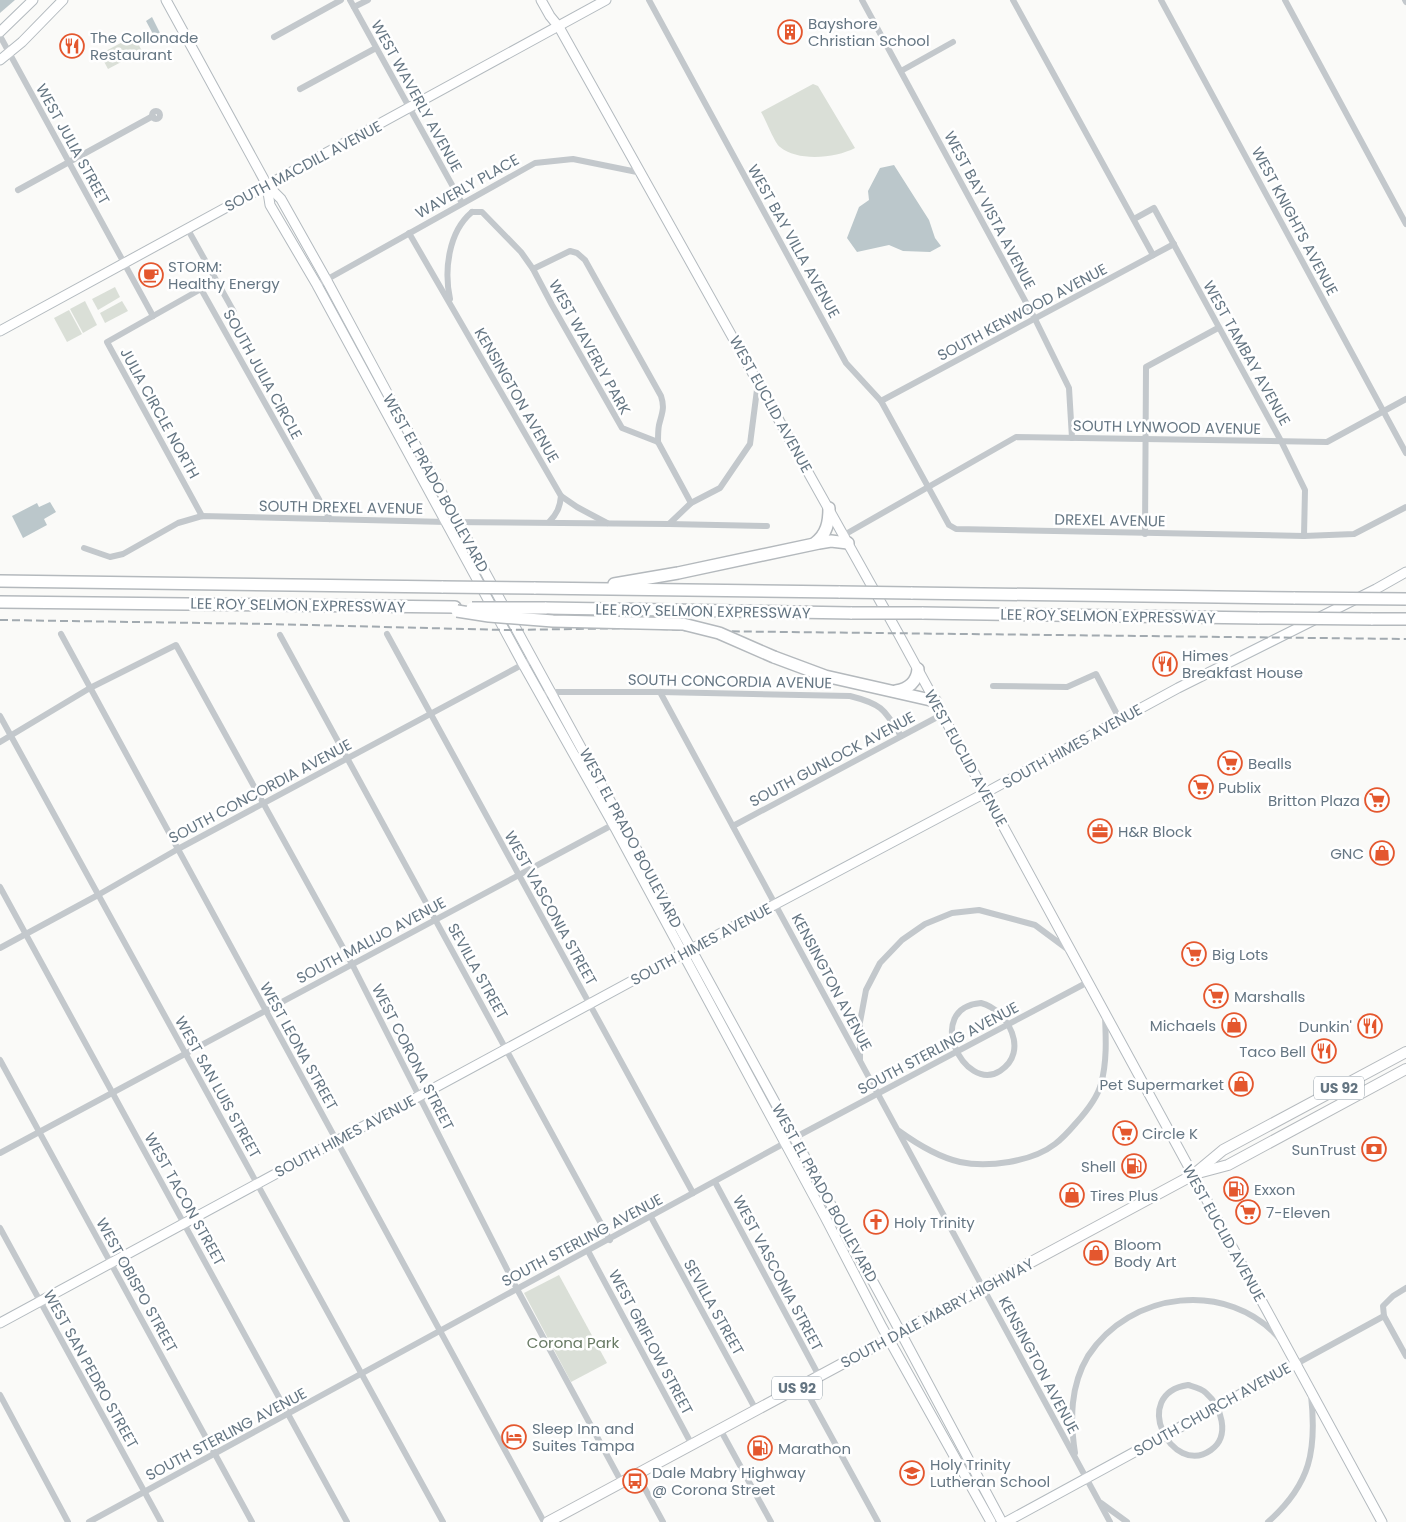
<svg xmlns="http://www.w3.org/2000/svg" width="1406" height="1522" viewBox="0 0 1406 1522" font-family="Poppins,sans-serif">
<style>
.green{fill:#dadfd7}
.water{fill:#bbc7cb}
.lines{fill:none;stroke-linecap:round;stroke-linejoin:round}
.secondary-casing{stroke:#b3babf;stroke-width:11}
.primary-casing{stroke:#b5babe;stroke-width:12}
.highway-casing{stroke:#b4b9bd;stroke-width:14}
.street{stroke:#c3c8cc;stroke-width:6}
.secondary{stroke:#fff;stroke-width:9}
.primary{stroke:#fff;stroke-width:10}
.highway{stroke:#fff;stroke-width:11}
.rail{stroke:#a2aab0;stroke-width:2;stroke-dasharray:8 4;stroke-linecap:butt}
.highway-bridge-casing{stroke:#b4b9bd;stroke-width:14;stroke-linecap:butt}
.highway-bridge{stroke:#fff;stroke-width:11}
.labels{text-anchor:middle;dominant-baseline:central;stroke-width:5;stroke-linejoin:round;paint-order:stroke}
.shield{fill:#fff;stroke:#939fa8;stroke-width:1}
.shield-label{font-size:14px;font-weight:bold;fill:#657683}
.poi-label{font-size:15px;fill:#657683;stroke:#fff;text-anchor:start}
.street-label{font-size:15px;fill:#657683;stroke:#fff}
.park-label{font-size:15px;fill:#687a64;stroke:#fff}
</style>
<rect width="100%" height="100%" fill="#fafaf8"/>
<g class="green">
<path d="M134 36 142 51 108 69 100 54Z"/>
<path d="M813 84 818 86 855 148C836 158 798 162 780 147 774 142 766 120 761 112Z"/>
<path d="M115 287 120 297 98 310 92 299Z"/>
<path d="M85 301 97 325 83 333 70 309Z"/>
<path d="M122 301 128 311 105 323 100 313Z"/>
<path d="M69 310 82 334 67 342 54 318Z"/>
<path d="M559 1275 607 1363 571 1382 524 1293Z"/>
</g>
<g class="water">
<path d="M0 0H15L0 13Z"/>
<path d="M152 17 160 33 154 36 146 21Z"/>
<path d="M894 165 929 220 935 238 941 246 930 252 903 251 889 245 857 252 847 238 859 207 869 200 868 191 880 168Z"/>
<path d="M50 502 56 512 44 519 47 525 23 538 12 516 37 503 39 507Z"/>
</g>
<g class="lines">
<g class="secondary-casing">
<g id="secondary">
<path d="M166 0 267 185 281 199 326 279 391 400 894 1320 1002 1522"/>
<path d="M541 0 550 16 559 27 898 633 1382 1522"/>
<path d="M0 32 33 0"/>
<path d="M0 60 22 42 63 0"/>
<path d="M267 186 270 205 317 285 523 664 613 824 825 1217 882 1327 991 1522"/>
<path d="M0 331 606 0"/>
<path d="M0 1323 691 949 985 793 1178 688 1376 589 1406 572"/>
<path d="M1006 1522 1296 1364"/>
</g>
</g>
<g class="primary-casing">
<g id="primary">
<path d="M1198 1173 1228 1165 1406 1069"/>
<path d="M548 1522 1193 1175 1223 1150 1406 1052"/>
</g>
</g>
<g class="highway-casing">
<g id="highway">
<path d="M815 543C827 534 829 522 829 508"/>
<path d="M0 581 443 587"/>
<path d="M614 584 678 573 819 543 831 541 848 543"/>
<path d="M534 588 840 592"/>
<path d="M911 593 1295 598"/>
<path d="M0 602 455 607"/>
<path d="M545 608 852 613"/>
<path d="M922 613 1259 618"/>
<path d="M1371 619H1406"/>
<path d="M774 657 825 676 935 701"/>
<path d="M896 691C908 689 917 682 918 669"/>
</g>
</g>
<g class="street">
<path d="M350 0 462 203"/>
<path d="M649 0 846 363 881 401 949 525 956 529 1304 536 1354 534 1406 507"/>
<path d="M862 0 1035 319 1069 388 1072 438"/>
<path d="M1013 0 1153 255"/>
<path d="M1161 0 1406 453"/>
<path d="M1285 0 1406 224"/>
<path d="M1405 0 1406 2"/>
<path d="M354 7 368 0"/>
<path d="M0 36 153 316"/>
<path d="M274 37 341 0"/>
<path d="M901 71 953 42"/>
<path d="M300 89 376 48"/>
<circle cx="156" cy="115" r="4"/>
<path d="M18 190 153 116"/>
<path d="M472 212H482L521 252 533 269 552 305 622 428 658 442"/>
<path d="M1134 219 1154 208 1281 441 1305 490 1304 536"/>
<path d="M187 228 234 312"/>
<path d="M409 233 561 496 577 507 607 523"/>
<path d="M533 269 570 251 577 253 585 260 661 396C665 408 662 413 659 425 658 430 658 436 658 442"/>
<path d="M317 285 535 163 573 159 642 173"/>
<path d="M450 299C444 271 448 232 472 212"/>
<path d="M881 401 1174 244"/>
<path d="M658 442 691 503"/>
<path d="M202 516 107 342 201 289 330 519"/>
<path d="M549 522C557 514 560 507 561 496"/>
<path d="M669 524 767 526"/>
<path d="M1145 534 1146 367 1218 328"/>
<path d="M844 535 1016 437 1327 442 1406 399"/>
<path d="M84 548 110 557 123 554 178 523 202 516 446 522 669 524 691 503 720 488 750 444 758 382"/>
<path d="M61 634 544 1522"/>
<path d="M387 634 693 1193"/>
<path d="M280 635 610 1240"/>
<path d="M993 686 1067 687 1096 674 1120 720"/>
<path d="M660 692 1110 1522"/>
<path d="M541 695 552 692H660L850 696C882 704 884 709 901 736"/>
<path d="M0 716 443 1522"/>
<path d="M0 742 90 688 176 645 352 964 517 1289 622 1483"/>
<path d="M733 826 943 714"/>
<path d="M0 887 347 1522"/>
<path d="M0 948 98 895 178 849 533 659"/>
<path d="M981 1003C1008 1010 1030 1052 1000 1071 964 1094 923 1008 981 1003Z"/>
<path d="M860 1059V1022L866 990 880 963 902 940 925 924 952 913 979 910 1035 925 1070 951"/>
<path d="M0 1060 252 1522"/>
<path d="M899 1131C917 1144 938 1157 960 1162 987 1168 1032 1162 1055 1144 1063 1138 1070 1130 1076 1123 1086 1112 1097 1099 1101 1084 1107 1062 1106 1039 1105 1016"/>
<path d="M0 1153 616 823"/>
<path d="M715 1182 819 1376"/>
<path d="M651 1217 756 1410"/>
<path d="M0 1228 161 1522"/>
<path d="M588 1251 692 1445"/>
<path d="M1406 1288 1393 1296 1383 1306 1384 1316 1406 1356"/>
<path d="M1296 1364 1384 1316"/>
<path d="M803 1385 878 1522"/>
<path d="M1188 1385C1195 1387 1201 1388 1206 1393 1221 1406 1231 1436 1211 1450 1172 1478 1129 1394 1188 1385Z"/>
<path d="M0 1395 68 1522"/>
<path d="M720 1429 771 1522"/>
<path d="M1075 1453C1070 1420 1070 1386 1088 1356 1130 1291 1228 1279 1280 1339"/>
<path d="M637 1474 663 1522"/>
<path d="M1101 1503 1127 1522"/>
<path d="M89 1522 794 1138 1088 982"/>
<path d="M1268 1522C1311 1484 1317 1450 1311 1395"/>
</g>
<use href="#secondary" class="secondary"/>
<use href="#primary" class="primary"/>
<use href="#highway" class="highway"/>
<path class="rail" d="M0 620 269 624 505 630 643 628 700 631 1406 639"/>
<g class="highway-bridge-casing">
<g id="highway-bridge">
<path d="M443 587 534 588"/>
<path d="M840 592 911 593"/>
<path d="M1295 598 1406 599"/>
<path d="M472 608H545"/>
<path d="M457 611 489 616 553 621 683 624 719 633 774 657"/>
<path d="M852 613H922"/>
<path d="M1259 618 1371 619"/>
</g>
</g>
<use href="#highway-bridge" class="highway-bridge"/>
</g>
<defs>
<g id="building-ring" transform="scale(1.25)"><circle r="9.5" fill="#fff" stroke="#e4572e" stroke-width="1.5"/><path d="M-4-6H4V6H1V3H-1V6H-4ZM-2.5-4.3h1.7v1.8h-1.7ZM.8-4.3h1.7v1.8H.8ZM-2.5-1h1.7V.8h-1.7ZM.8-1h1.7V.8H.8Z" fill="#e4572e"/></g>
<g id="restaurant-ring" transform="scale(1.25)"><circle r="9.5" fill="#fff" stroke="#e4572e" stroke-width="1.5"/><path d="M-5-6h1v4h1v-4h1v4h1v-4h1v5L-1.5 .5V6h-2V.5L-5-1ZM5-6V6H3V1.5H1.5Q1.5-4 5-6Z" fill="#e4572e"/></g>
<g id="cafe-ring" transform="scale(1.25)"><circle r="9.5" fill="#fff" stroke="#e4572e" stroke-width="1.5"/><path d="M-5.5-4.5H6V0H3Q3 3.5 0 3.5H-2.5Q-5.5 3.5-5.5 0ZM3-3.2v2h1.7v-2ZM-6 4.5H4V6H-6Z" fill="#e4572e"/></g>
<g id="supermarket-ring" transform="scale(1.25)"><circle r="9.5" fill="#fff" stroke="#e4572e" stroke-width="1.5"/><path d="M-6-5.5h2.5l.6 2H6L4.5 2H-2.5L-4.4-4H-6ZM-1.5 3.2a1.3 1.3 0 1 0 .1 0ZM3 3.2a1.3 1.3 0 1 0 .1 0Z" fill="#e4572e"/></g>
<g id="office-ring" transform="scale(1.25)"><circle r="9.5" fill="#fff" stroke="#e4572e" stroke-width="1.5"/><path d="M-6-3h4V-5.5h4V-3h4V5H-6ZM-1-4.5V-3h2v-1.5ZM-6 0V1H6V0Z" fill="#e4572e"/></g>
<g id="shop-ring" transform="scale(1.25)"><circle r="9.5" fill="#fff" stroke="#e4572e" stroke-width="1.5"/><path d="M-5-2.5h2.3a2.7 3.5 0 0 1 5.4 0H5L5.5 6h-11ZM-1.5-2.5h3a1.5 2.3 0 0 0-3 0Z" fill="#e4572e"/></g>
<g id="bank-ring" transform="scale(1.25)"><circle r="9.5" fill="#fff" stroke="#e4572e" stroke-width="1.5"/><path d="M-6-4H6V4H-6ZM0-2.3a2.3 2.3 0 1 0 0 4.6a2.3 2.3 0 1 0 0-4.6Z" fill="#e4572e"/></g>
<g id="fuel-ring" transform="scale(1.25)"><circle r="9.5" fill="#fff" stroke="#e4572e" stroke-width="1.5"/><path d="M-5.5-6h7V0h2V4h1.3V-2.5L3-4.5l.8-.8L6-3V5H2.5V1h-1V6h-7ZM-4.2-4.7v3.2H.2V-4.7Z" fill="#e4572e"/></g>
<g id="church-ring" transform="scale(1.25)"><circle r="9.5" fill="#fff" stroke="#e4572e" stroke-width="1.5"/><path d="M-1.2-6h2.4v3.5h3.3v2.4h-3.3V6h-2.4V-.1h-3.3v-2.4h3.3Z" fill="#e4572e"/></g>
<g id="hotel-ring" transform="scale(1.25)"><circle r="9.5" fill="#fff" stroke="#e4572e" stroke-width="1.5"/><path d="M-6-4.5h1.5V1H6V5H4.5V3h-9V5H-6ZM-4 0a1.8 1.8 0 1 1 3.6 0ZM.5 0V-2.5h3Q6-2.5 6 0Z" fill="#e4572e"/></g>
<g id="school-ring" transform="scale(1.25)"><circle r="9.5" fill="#fff" stroke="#e4572e" stroke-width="1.5"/><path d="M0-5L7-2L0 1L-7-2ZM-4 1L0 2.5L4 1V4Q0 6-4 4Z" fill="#e4572e"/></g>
<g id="bus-ring" transform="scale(1.25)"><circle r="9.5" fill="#fff" stroke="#e4572e" stroke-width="1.5"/><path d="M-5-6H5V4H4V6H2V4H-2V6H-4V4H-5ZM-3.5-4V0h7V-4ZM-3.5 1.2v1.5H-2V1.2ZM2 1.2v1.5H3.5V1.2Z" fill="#e4572e"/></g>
</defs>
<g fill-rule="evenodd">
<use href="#building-ring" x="790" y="32"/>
<use href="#restaurant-ring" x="72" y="46"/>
<use href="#cafe-ring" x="151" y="275"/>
<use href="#restaurant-ring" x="1165" y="664"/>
<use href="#supermarket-ring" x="1230" y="763"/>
<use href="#supermarket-ring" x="1201" y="787"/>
<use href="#supermarket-ring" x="1377" y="800"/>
<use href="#office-ring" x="1100" y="831"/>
<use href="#shop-ring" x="1382" y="853"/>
<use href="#supermarket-ring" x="1194" y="954"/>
<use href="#supermarket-ring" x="1216" y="996"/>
<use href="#shop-ring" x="1234" y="1025"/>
<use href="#restaurant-ring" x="1370" y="1026"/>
<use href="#restaurant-ring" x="1324" y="1051"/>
<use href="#shop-ring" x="1241" y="1084"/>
<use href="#supermarket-ring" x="1125" y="1133"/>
<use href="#bank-ring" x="1374" y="1149"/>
<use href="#fuel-ring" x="1134" y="1166"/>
<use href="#fuel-ring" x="1236" y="1189"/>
<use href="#shop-ring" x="1072" y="1195"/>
<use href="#supermarket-ring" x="1248" y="1212"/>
<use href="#church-ring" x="876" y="1222"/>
<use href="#shop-ring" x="1096" y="1253"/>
<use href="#hotel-ring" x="514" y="1437"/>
<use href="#fuel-ring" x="760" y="1448"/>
<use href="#school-ring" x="912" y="1473"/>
<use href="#bus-ring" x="635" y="1481"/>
</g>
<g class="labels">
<g class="shield">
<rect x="1314" y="1076.5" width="50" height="23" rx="4"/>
<rect x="772" y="1376.5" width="50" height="23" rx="4"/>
</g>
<g class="shield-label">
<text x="1339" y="1088">US 92</text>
<text x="797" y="1388">US 92</text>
</g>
<g class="poi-label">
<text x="808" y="23">Bayshore<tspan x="808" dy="17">Christian School</tspan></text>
<text x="90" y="37">The Collonade<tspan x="90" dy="17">Restaurant</tspan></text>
<text x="168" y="266">STORM:<tspan x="168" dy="17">Healthy Energy</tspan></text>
<text x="1182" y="655">Himes<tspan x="1182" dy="17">Breakfast House</tspan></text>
<text x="1248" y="763">Bealls</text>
<text x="1218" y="787">Publix</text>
<text x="1360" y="800" text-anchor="end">Britton Plaza</text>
<text x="1118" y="831">H&amp;R Block</text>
<text x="1364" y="853" text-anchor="end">GNC</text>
<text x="1212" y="954">Big Lots</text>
<text x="1234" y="996">Marshalls</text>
<text x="1216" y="1025" text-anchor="end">Michaels</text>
<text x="1352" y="1026" text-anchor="end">Dunkin'</text>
<text x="1306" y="1051" text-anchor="end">Taco Bell</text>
<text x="1224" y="1084" text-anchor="end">Pet Supermarket</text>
<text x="1142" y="1133">Circle K</text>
<text x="1356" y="1149" text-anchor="end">SunTrust</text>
<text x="1116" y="1166" text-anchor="end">Shell</text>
<text x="1254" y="1189">Exxon</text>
<text x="1090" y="1195">Tires Plus</text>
<text x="1266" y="1212">7-Eleven</text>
<text x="894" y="1222">Holy Trinity</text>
<text x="1114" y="1244">Bloom<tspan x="1114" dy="17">Body Art</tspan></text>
<text x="532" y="1428">Sleep Inn and<tspan x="532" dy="17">Suites Tampa</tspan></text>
<text x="778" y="1448">Marathon</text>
<text x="930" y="1464">Holy Trinity<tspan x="930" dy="17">Lutheran School</tspan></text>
<text x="652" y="1472">Dale Mabry Highway<tspan x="652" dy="17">@ Corona Street</tspan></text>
</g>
<g class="street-label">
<text transform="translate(417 96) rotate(61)">WEST WAVERLY AVENUE</text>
<text transform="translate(73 144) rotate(61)">WEST JULIA STREET</text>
<text transform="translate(303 166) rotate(-28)">SOUTH MACDILL AVENUE</text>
<text transform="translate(467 186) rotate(-29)">WAVERLY PLACE</text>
<text transform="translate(990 210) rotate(62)">WEST BAY VISTA AVENUE</text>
<text transform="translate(1295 221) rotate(62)">WEST KNIGHTS AVENUE</text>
<text transform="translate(794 241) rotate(61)">WEST BAY VILLA AVENUE</text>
<text transform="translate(1022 312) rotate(-28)">SOUTH KENWOOD AVENUE</text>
<text transform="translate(590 347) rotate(61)">WEST WAVERLY PARK</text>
<text transform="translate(1247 353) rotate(61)">WEST TAMBAY AVENUE</text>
<text transform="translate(263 374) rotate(61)">SOUTH JULIA CIRCLE</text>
<text transform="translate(517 395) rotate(60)">KENSINGTON AVENUE</text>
<text transform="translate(771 404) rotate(61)">WEST EUCLID AVENUE</text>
<text transform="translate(160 413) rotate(61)">JULIA CIRCLE NORTH</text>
<text transform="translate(1167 427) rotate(1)">SOUTH LYNWOOD AVENUE</text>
<text transform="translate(436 483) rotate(61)">WEST EL PRADO BOULEVARD</text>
<text transform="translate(341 507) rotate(1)">SOUTH DREXEL AVENUE</text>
<text transform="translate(1110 520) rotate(1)">DREXEL AVENUE</text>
<text transform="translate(298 605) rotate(1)">LEE ROY SELMON EXPRESSWAY</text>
<text transform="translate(703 611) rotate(1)">LEE ROY SELMON EXPRESSWAY</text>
<text transform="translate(1108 616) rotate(1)">LEE ROY SELMON EXPRESSWAY</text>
<text transform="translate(730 681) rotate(1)">SOUTH CONCORDIA AVENUE</text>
<text transform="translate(1072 746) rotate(-29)">SOUTH HIMES AVENUE</text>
<text transform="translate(966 758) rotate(61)">WEST EUCLID AVENUE</text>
<text transform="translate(832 759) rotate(-28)">SOUTH GUNLOCK AVENUE</text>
<text transform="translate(260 791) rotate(-28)">SOUTH CONCORDIA AVENUE</text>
<text transform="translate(631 838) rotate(62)">WEST EL PRADO BOULEVARD</text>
<text transform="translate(551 908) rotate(61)">WEST VASCONIA STREET</text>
<text transform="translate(371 940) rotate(-28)">SOUTH MALIJO AVENUE</text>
<text transform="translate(701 944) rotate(-28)">SOUTH HIMES AVENUE</text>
<text transform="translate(478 971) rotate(61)">SEVILLA STREET</text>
<text transform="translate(832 982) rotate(62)">KENSINGTON AVENUE</text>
<text transform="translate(299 1046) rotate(61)">WEST LEONA STREET</text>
<text transform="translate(938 1048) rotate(-28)">SOUTH STERLING AVENUE</text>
<text transform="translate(413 1057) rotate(63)">WEST CORONA STREET</text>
<text transform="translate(218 1087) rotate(61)">WEST SAN LUIS STREET</text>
<text transform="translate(345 1136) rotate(-28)">SOUTH HIMES AVENUE</text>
<text transform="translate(825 1193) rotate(61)">WEST EL PRADO BOULEVARD</text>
<text transform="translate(185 1199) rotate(61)">WEST TACON STREET</text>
<text transform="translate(1224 1233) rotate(61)">WEST EUCLID AVENUE</text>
<text transform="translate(582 1240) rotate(-28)">SOUTH STERLING AVENUE</text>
<text transform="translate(778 1273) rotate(62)">WEST VASCONIA STREET</text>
<text transform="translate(137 1285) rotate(61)">WEST OBISPO STREET</text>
<text transform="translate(714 1307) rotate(61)">SEVILLA STREET</text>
<text transform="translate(937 1313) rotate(-28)">SOUTH DALE MABRY HIGHWAY</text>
<text transform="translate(651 1342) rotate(62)">WEST GRIFLOW STREET</text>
<text transform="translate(1039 1365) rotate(62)">KENSINGTON AVENUE</text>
<text transform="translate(91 1369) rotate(61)">WEST SAN PEDRO STREET</text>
<text transform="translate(1212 1409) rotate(-29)">SOUTH CHURCH AVENUE</text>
<text transform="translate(226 1434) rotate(-28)">SOUTH STERLING AVENUE</text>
</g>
<g class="park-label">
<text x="573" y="1342">Corona Park</text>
</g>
</g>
</svg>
